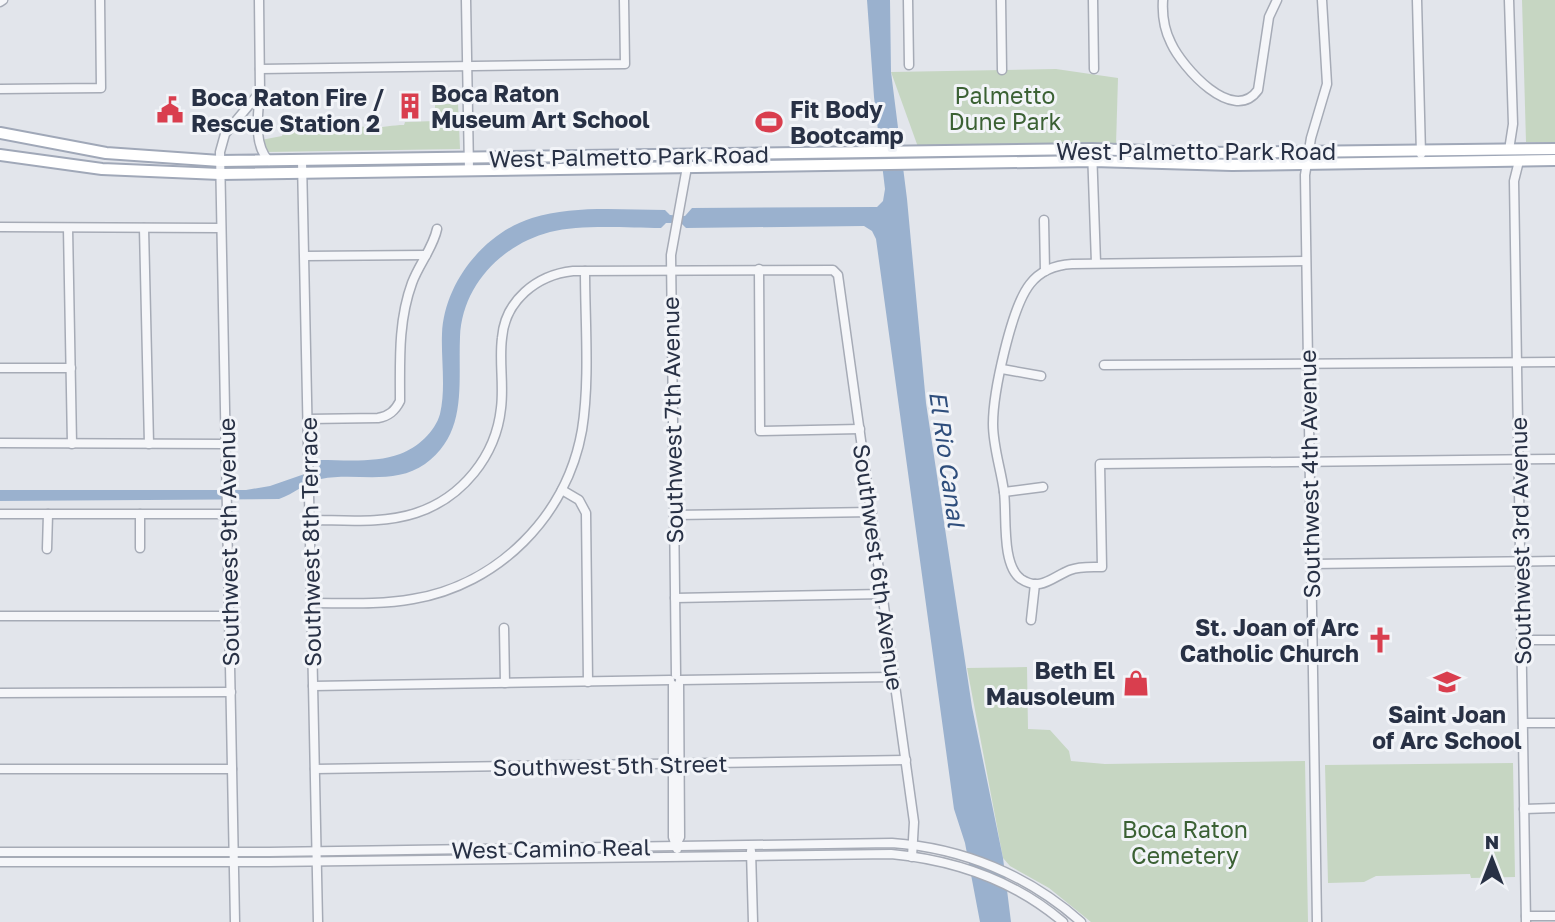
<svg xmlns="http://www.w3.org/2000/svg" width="1555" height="922" viewBox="0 0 1555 922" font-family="'Golos Text',sans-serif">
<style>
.green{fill:#c6d6c2}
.water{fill:#9ab1ce}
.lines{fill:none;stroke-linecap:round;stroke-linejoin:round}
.minor-casing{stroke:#a6abb6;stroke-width:11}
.major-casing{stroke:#a0a8b8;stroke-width:14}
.minor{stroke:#f5f6f9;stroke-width:8}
.major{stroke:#fff;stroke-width:10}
.labels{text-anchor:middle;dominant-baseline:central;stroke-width:6;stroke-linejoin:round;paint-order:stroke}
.poi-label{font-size:23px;font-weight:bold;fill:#283145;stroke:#f2f4f8;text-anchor:start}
.park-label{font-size:23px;fill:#3b6134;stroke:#f2f4f8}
.street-label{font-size:23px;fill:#283145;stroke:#f2f4f8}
.water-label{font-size:24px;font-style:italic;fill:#2f4e7c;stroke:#f2f4f8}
</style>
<rect width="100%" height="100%" fill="#e2e5eb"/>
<g class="green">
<path d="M1522 0H1555V142H1526Z"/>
<path d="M1056 69 1118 78 1116 145 918 147 891 72Z"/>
<path d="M435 104H458L460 149 266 152 261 140 282 136 283 133 360 126C376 130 388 125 404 125L405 122 435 121Z"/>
<path d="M1027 667 1028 729 1050 730 1069 751 1071 761 1105 764 1305 761 1308 922H1091L1049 888 1010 866 1003 858 967 668Z"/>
<path d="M1513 763 1515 877 1471 878 1470 874 1376 876 1364 882 1328 883 1325 765Z"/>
</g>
<path class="water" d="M867 0H890L891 72 907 199 926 403 972 707 1003 858 1011 922H980L965 843 954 809 876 239 872 231 864 226 686 228 681 223H666L661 228C628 228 581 224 550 232 501 245 462 286 460 337 458 384 468 433 425 464 394 486 355 472 321 479 306 482 294 494 279 499L0 501V490H246L270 486 319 469 320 460C345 460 376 463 400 454 417 448 435 432 440 414 446 389 441 359 442 334 444 283 484 233 532 218 574 205 622 210 665 210L670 215 685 216 692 208 877 207 883 201 885 189 874 97Z"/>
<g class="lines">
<g class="minor-casing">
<g id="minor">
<path d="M466 0 469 170"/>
<path d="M908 0 909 65"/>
<path d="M1001 0 1002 70"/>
<path d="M1093 0 1094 69"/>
<path d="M1163 0C1162 15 1164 29 1171 43 1182 67 1233 125 1258 90L1269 17 1277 0"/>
<path d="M1417 0 1421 154"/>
<path d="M0 2 3 0"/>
<path d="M260 69 625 64 624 0"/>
<path d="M0 89 101 88 100 0"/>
<path d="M260 92C258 114 253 145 269 161"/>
<path d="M1092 149 1096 263"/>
<path d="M1509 150 1513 124 1509 0"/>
<path d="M302 161 318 922"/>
<path d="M1519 161 1514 181 1526 922"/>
<path d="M1044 220 1045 271"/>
<path d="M0 227 221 228"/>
<path d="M68 228 72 444"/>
<path d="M144 228 149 444"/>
<path d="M305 256 426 255"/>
<path d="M1305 261 1072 264C1055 265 1040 271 1030 284 1011 308 993 393 993 424 993 447 1001 469 1004 492 1007 515 1001 565 1021 579 1041 592 1052 577 1070 570 1080 566 1091 567 1102 567L1100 464 1555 459"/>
<path d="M759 269 760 431 860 429"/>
<path d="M1104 365 1555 362"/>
<path d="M0 368H71"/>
<path d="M1002 369 1041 376"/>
<path d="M308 419 378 418C389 416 395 411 400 401 400 361 398 321 412 283 419 264 433 248 437 229"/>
<path d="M0 443 226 444"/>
<path d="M562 490 579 500 586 513 588 682"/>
<path d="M1004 492 1043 487"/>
<path d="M0 514H227"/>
<path d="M140 514V548"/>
<path d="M674 515 872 512"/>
<path d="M310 520C344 520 383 524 416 513 462 498 496 456 501 408 504 385 499 361 502 338 505 301 536 275 573 271L833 270 838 275 914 822 912 857"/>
<path d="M47 549 48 514"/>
<path d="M1311 564 1555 561"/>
<path d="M675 598 883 594"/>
<path d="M312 603C345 603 380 605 413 599 498 585 567 516 582 430 590 380 585 322 585 271"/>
<path d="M0 616H229"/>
<path d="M1031 620 1035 584"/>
<path d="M504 628 505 683"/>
<path d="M1522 640H1555"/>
<path d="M676 675 671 255 687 167"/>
<path d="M680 680 894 677"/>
<path d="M673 685V837L677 849"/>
<path d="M313 686 670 680"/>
<path d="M0 693 231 692"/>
<path d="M1523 723H1555"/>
<path d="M0 769H232"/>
<path d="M315 769 906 760"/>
<path d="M1524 809 1555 808"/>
<path d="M677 843 680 837 679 684"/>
<path d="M751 851 753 922"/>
<path d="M0 852H269L892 843C963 848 1028 875 1081 922"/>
<path d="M0 862H269L891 854C954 860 1015 881 1063 922"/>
<path d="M1526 916H1555"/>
<path d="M235 922 220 152 225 134 260 92 259 0"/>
<path d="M1317 922 1305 175 1311 138 1327 84 1322 0"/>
</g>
</g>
<g class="major-casing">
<g id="major">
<path d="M0 133 106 153 220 161 1092 149 1205 153 1555 149"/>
<path d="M0 155 102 169 220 174 1093 161 1232 165 1555 160"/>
</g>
</g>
<use href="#minor" class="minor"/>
<use href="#major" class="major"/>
</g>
<defs>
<g id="building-bare" transform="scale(2.1)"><path d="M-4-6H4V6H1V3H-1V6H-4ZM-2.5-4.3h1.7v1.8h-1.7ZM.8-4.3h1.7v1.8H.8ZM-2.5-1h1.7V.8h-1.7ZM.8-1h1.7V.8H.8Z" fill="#d93e4e" stroke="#f2f4f8" stroke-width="2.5" paint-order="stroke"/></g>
<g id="civic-bare" transform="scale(2.1)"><path d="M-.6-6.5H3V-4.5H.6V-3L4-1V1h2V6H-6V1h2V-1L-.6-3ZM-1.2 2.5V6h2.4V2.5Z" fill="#d93e4e" stroke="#f2f4f8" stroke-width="2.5" paint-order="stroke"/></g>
<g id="stadium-bare" transform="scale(2.1)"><path d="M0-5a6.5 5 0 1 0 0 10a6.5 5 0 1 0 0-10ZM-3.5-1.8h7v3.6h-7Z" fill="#d93e4e" stroke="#f2f4f8" stroke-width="2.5" paint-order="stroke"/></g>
<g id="church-bare" transform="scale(2.1)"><path d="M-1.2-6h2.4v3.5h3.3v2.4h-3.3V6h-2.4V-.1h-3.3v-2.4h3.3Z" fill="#d93e4e" stroke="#f2f4f8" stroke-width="2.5" paint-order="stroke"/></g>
<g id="school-bare" transform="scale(2.1)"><path d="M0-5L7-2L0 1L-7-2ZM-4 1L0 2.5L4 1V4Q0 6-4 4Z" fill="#d93e4e" stroke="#f2f4f8" stroke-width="2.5" paint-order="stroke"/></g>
<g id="shop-bare" transform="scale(2.1)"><path d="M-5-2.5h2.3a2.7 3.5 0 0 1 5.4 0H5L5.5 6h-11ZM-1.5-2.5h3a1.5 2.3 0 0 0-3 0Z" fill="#d93e4e" stroke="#f2f4f8" stroke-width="2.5" paint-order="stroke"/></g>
</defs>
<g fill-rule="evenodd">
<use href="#building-bare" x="410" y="106"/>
<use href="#civic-bare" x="170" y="110"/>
<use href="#stadium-bare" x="769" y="122"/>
<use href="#church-bare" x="1380" y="640"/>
<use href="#school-bare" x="1447" y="682"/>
<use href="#shop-bare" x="1136" y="683"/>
</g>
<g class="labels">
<g class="poi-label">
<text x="431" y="93">Boca Raton<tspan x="431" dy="26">Museum Art School</tspan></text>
<text x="191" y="97">Boca Raton Fire /<tspan x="191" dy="26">Rescue Station 2</tspan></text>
<text x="790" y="109">Fit Body<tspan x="790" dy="26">Bootcamp</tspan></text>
<text x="1359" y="627" text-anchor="end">St. Joan of Arc<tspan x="1359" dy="26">Catholic Church</tspan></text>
<text x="1115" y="670" text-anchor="end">Beth El<tspan x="1115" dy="26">Mausoleum</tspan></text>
<text x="1447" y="714" text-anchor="middle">Saint Joan<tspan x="1447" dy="26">of Arc School</tspan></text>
</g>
<g class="park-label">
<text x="1005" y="95">Palmetto<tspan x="1005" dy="26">Dune Park</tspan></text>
<text x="1185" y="829">Boca Raton<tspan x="1185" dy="26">Cemetery</tspan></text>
</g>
<g class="street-label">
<text x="1196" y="151">West Palmetto Park Road</text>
<text transform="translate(629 156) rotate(-1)">West Palmetto Park Road</text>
<text transform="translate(672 420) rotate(-91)">Southwest 7th Avenue</text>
<text transform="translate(1309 474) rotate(-91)">Southwest 4th Avenue</text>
<text transform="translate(1520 541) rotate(-91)">Southwest 3rd Avenue</text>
<text transform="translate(228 542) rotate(-91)">Southwest 9th Avenue</text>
<text transform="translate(310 542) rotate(-91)">Southwest 8th Terrace</text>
<text transform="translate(879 567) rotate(82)">Southwest 6th Avenue</text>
<text transform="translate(610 765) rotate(-1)">Southwest 5th Street</text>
<text transform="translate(551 848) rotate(-1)">West Camino Real</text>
</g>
<g class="water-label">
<text transform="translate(948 459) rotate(82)">El Rio Canal</text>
</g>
</g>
<g transform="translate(1492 859)" stroke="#f2f4f8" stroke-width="5" paint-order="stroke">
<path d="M0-5L12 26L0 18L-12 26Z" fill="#283145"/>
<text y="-10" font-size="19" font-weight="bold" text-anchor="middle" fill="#283145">N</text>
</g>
</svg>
